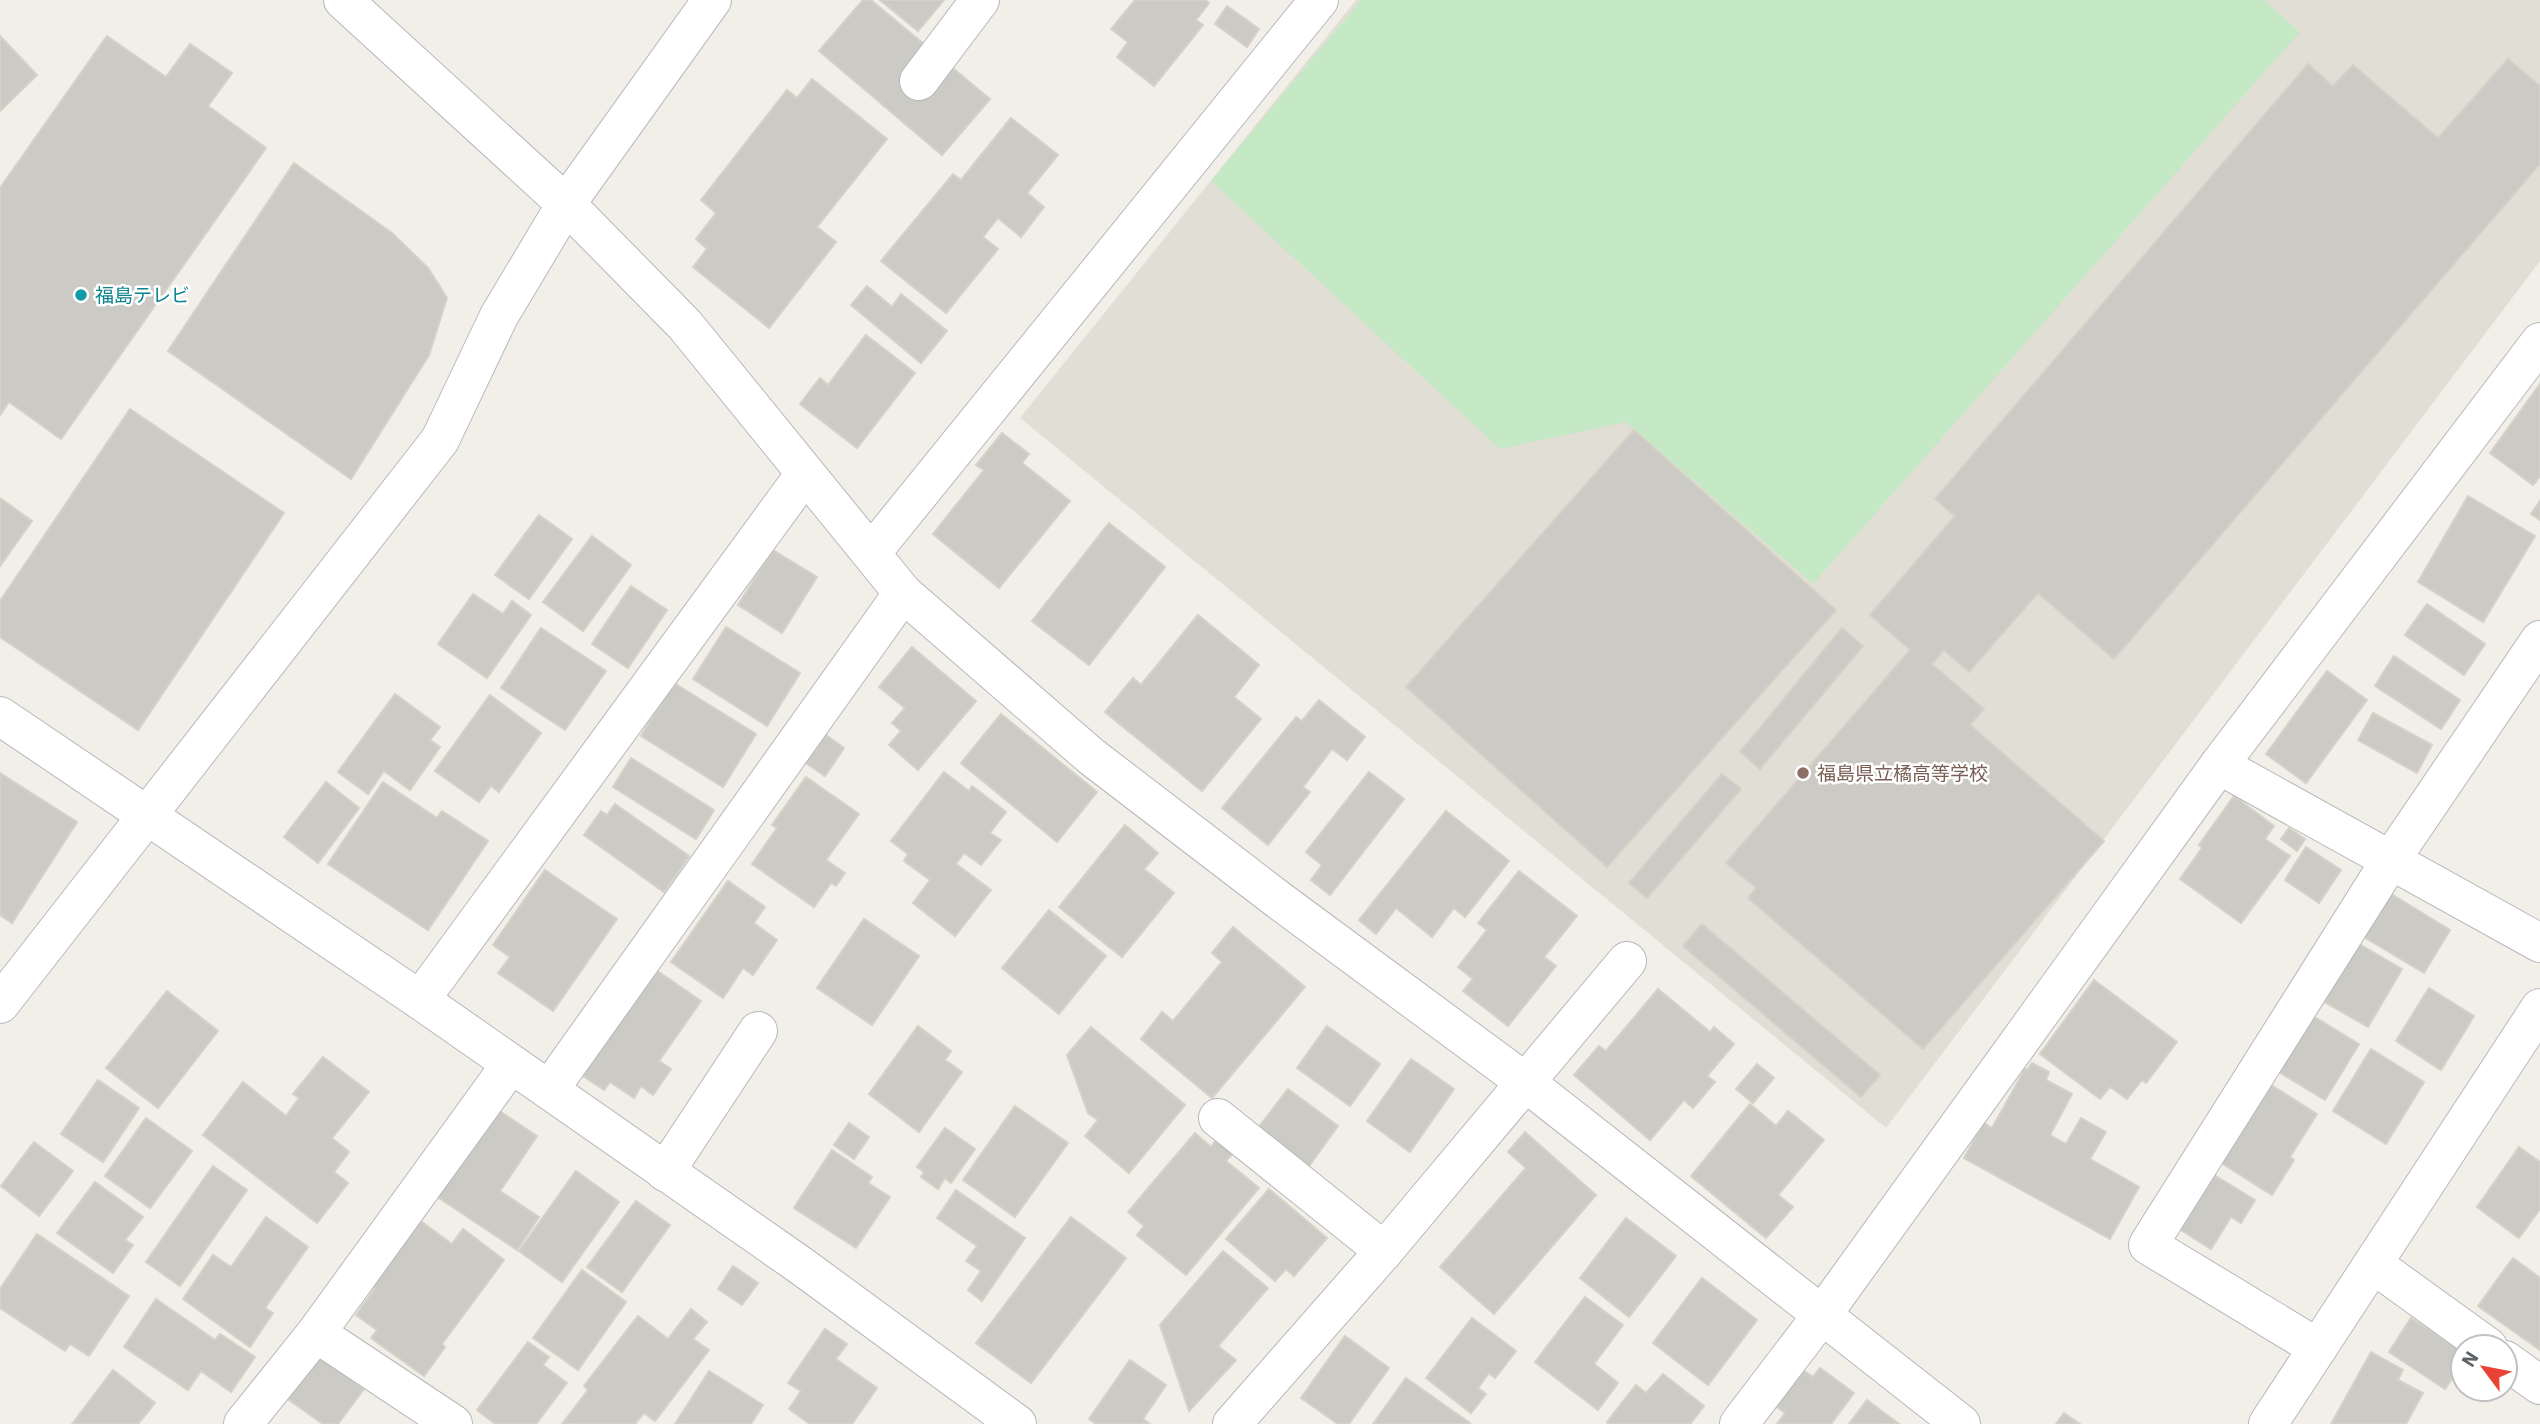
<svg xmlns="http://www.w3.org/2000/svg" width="2540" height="1424" viewBox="0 0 2540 1424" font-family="'IBM Plex Sans','Noto Sans JP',sans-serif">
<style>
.education{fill:#e1ded6}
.green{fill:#c5e8c5}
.building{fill:#cccac5;stroke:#d6d1c6;stroke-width:2}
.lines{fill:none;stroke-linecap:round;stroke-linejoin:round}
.street-casing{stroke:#b5b8bc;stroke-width:40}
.secondary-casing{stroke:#b6babf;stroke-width:40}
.street{stroke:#fff;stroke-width:38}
.secondary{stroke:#fff;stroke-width:38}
.culture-dot{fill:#0f9aa8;stroke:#fff;stroke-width:2.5}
.education-dot{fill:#8d6e63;stroke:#fff;stroke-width:2.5}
.labels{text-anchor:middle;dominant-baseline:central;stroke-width:5;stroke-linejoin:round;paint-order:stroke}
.culture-label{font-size:19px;fill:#0d838f;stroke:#fff;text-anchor:start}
.education-label{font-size:19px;fill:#785e54;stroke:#fff;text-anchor:start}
</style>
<rect width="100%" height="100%" fill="#f1efe8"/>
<path class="education" d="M1356 0H2540V261L1886 1128 1020 418Z"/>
<path class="green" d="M1361 0H2264L2300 32 1813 584 1626 422 1500 449 1211 181Z"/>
<g class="building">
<path d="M863 0H871L990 99 942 155 819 51Z"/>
<path d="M880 0H944L918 31Z"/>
<path d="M1135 0H1206L1209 3 1196 20 1203 25 1154 86 1117 57 1128 42 1111 29Z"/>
<path d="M1227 6 1259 29 1247 47 1215 24Z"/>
<path d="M0 36 37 75 0 111Z"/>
<path d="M107 36 166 77 190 44 232 73 208 106 266 148 61 439 9 402 0 415V188Z"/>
<path d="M2508 59 2540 86V164L2114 659 2038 593 1969 672 1944 650 1932 664 1984 709 1970 725 2104 841 1923 1049 1748 898 1756 888 1726 863 1910 650 1870 615 1955 516 1935 499 2308 64 2333 86 2353 65 2438 138Z"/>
<path d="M812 79 887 139 817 227 836 242 769 328 693 267 707 249 696 239 716 213 701 200 787 90 797 98Z"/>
<path d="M1011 118 1058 155 1027 193 1044 207 1021 237 998 218 983 237 998 249 946 313 881 261 953 174 961 180Z"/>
<path d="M294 163 392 233 428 268 447 298 429 355 351 479 168 351Z"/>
<path d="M867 286 892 307 901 294 947 331 921 363 851 305Z"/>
<path d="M866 335 915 373 857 448 800 404 820 378 828 385Z"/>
<path d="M2540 384V476L2533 485 2490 453Z"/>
<path d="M130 409 284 513 138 730 0 637V601Z"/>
<path d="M1634 430 1836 610 1607 867 1406 687Z"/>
<path d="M1002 433 1029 454 1022 463 1070 501 999 588 933 534 984 470 976 465Z"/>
<path d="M2468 496 2535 536 2483 622 2418 582Z"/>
<path d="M0 498 32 521 0 566Z"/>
<path d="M2540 501V520L2531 514Z"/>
<path d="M539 515 572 539 529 599 495 575Z"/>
<path d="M1109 523 1165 567 1089 665 1032 621Z"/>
<path d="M592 536 631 565 583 631 543 602Z"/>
<path d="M773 550 817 577 782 633 738 605Z"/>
<path d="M631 586 667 610 628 668 592 644Z"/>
<path d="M473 594 503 614 512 601 531 615 487 678 438 644Z"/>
<path d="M2427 604 2485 644 2464 675 2405 635Z"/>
<path d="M1198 615 1259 665 1234 697 1261 719 1202 791 1105 712 1133 678 1141 685Z"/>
<path d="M726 627 800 673 767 726 693 679Z"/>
<path d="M541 628 606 671 565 730 501 688Z"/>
<path d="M1842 628 1863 646 1760 769 1740 752Z"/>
<path d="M912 647 976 701 918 770 889 745 901 731 892 723 905 708 879 687Z"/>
<path d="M2394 656 2460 700 2441 729 2375 686Z"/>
<path d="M2327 671 2367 700 2306 783 2266 754Z"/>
<path d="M674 683 756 734 723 787 641 736Z"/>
<path d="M395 694 440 727 430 740 440 747 410 790 384 771 368 794 338 772Z"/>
<path d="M490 695 541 733 499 792 491 786 479 802 435 771Z"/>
<path d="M1319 700 1365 737 1347 760 1332 749 1303 787 1310 792 1268 845 1222 808 1296 717 1302 721Z"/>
<path d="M2373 713 2432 745 2417 773 2358 740Z"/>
<path d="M1001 714 1097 792 1057 842 961 763Z"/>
<path d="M826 735 844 748 825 776 806 763Z"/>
<path d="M631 758 714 810 696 839 613 787Z"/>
<path d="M944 772 969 791 972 786 1006 812 990 833 1001 840 981 865 964 853 956 864 991 890 955 936 913 903 930 880 904 861 908 854 891 841Z"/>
<path d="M1369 772 1404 799 1330 895 1311 880 1322 865 1306 852Z"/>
<path d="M0 773 77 822 12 923 0 915Z"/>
<path d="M1722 774 1741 789 1647 898 1629 883Z"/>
<path d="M806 777 859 814 826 860 845 873 836 886 831 883 814 907 752 864 777 828 772 825Z"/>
<path d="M326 782 359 808 318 863 284 837Z"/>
<path d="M383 782 437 818 442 811 488 841 428 930 328 864Z"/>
<path d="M2234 796 2274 826 2265 839 2290 856 2241 923 2180 879 2202 848 2199 845Z"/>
<path d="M615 804 689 856 664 892 584 835 601 811 607 815Z"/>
<path d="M1446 811 1509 861 1465 917 1454 908 1432 937 1396 908 1376 934 1359 920Z"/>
<path d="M1125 825 1158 853 1144 869 1174 893 1122 957 1059 907Z"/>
<path d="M2289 828 2305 839 2297 851 2281 839Z"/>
<path d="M2306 847 2341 870 2319 903 2285 880Z"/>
<path d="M545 870 617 919 553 1011 498 973 510 957 493 945Z"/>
<path d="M1519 871 1577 916 1544 957 1556 966 1508 1026 1463 991 1473 979 1458 967 1487 930 1478 923Z"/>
<path d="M728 881 765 907 754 923 777 940 753 975 743 968 723 998 671 962Z"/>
<path d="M2388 892 2450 930 2424 973 2362 936Z"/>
<path d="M1049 910 1106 956 1059 1014 1002 968Z"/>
<path d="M864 919 919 956 872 1025 817 988Z"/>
<path d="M1702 924 1880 1075 1861 1097 1683 946Z"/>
<path d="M1233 927 1305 987 1212 1098 1141 1039 1162 1012 1173 1021 1222 962 1212 953Z"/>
<path d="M2354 941 2402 969 2368 1027 2321 1000Z"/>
<path d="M656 970 701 1001 659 1061 671 1069 653 1095 641 1086 634 1098 610 1082 604 1090 583 1076Z"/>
<path d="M2094 980 2177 1042 2146 1083 2142 1080 2127 1099 2110 1087 2100 1099 2040 1054Z"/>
<path d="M2429 988 2474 1016 2441 1070 2396 1041Z"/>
<path d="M1658 989 1710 1032 1714 1027 1734 1044 1707 1076 1715 1082 1693 1108 1684 1100 1650 1140 1574 1075 1599 1046 1606 1051Z"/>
<path d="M167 991 218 1031 158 1108 106 1068Z"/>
<path d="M2308 1013 2359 1044 2325 1100 2274 1069Z"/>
<path d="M918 1026 951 1051 945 1060 962 1072 919 1132 869 1094Z"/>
<path d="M1327 1026 1380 1064 1350 1106 1297 1068Z"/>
<path d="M1091 1027 1185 1105 1129 1173 1085 1136 1098 1120 1088 1113 1067 1055Z"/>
<path d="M2371 1049 2424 1082 2386 1144 2333 1111Z"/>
<path d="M323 1057 369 1092 332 1138 349 1152 334 1172 348 1183 317 1223 203 1135 243 1082 286 1116 299 1098 293 1094Z"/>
<path d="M1411 1059 1454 1089 1410 1152 1367 1121Z"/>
<path d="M2032 1063 2049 1072 2046 1080 2072 1094 2050 1135 2066 1144 2081 1118 2106 1132 2090 1159 2139 1187 2110 1239 1964 1158 1984 1123 1992 1128 2025 1069 2027 1070Z"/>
<path d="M1757 1064 1774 1078 1753 1103 1736 1089Z"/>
<path d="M98 1080 139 1108 103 1162 61 1134Z"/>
<path d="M2265 1081 2317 1114 2290 1157 2294 1160 2272 1195 2215 1159Z"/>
<path d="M1288 1089 1338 1126 1309 1166 1258 1128Z"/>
<path d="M1750 1104 1776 1126 1788 1111 1824 1140 1778 1195 1793 1207 1766 1238 1691 1176Z"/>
<path d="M1015 1106 1068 1143 1015 1217 963 1180Z"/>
<path d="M498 1110 537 1136 500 1191 539 1217 517 1250 433 1194Z"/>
<path d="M146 1118 192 1151 150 1208 105 1176Z"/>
<path d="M849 1123 869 1137 854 1159 834 1145Z"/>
<path d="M945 1128 975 1149 951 1183 945 1178 938 1189 921 1177 924 1172 917 1167Z"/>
<path d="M1525 1132 1596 1195 1494 1314 1440 1267 1526 1168 1508 1152Z"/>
<path d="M1195 1133 1211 1147 1217 1139 1234 1152 1226 1161 1259 1188 1186 1275 1137 1235 1144 1226 1128 1212Z"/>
<path d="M34 1142 73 1171 39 1216 1 1186Z"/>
<path d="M2519 1147 2540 1162V1209L2519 1238 2477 1207Z"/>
<path d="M832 1150 872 1177 868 1183 890 1197 856 1248 794 1208Z"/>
<path d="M213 1166 247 1190 180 1286 146 1262Z"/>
<path d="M2206 1170 2255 1200 2241 1223 2231 1217 2211 1249 2176 1227Z"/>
<path d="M576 1171 619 1202 562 1282 519 1251Z"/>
<path d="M95 1182 143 1217 125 1240 133 1245 113 1273 57 1233Z"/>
<path d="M1269 1189 1327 1238 1294 1276 1286 1269 1275 1281 1226 1239Z"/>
<path d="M956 1190 1025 1238 982 1301 968 1290 981 1271 966 1261 977 1246 937 1218Z"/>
<path d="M636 1201 670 1225 622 1292 587 1267Z"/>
<path d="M266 1217 308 1247 265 1308 273 1313 250 1347 183 1299 213 1255 231 1267Z"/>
<path d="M1071 1217 1126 1258 1031 1383 976 1343Z"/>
<path d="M1626 1218 1676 1256 1629 1317 1580 1278Z"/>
<path d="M418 1219 452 1244 463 1229 504 1260 442 1344 445 1347 424 1376 371 1338 377 1330 356 1315 375 1288 370 1284Z"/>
<path d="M37 1234 129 1296 89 1356 70 1344 65 1351 0 1308V1289Z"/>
<path d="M1223 1251 1268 1288 1218 1346 1236 1360 1189 1411 1160 1325Z"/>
<path d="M2513 1258 2540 1278V1350L2478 1306Z"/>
<path d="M733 1266 758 1283 742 1305 718 1289Z"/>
<path d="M582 1270 626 1302 578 1370 533 1338Z"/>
<path d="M1702 1278 1757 1320 1708 1385 1653 1343Z"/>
<path d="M1585 1297 1623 1325 1594 1364 1618 1383 1598 1410 1535 1362Z"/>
<path d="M156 1299 215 1340 220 1334 255 1357 231 1392 201 1371 188 1390 124 1347Z"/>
<path d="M691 1309 707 1322 693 1339 709 1350 655 1421 644 1413 635 1424H562L588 1390 584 1386 638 1316 668 1339Z"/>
<path d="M1472 1318 1516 1351 1495 1378 1489 1373 1478 1388 1486 1394 1471 1413 1426 1378Z"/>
<path d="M2411 1318 2463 1352V1362L2445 1389 2389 1352Z"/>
<path d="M825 1329 847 1344 836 1359 877 1388 852 1424H810L789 1409 801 1391 788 1383Z"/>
<path d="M1345 1336 1389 1368 1349 1424H1338L1301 1398Z"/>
<path d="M528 1342 549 1357 543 1365 567 1383 536 1424H495L477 1410Z"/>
<path d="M2371 1352 2403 1370 2398 1380 2423 1393 2406 1424H2331Z"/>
<path d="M316 1354 364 1389 338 1424H323L285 1397Z"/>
<path d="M1130 1360 1166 1385 1143 1419 1150 1424H1096L1089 1419Z"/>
<path d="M1800 1368 1813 1377 1820 1368 1854 1393 1831 1424H1777L1785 1413 1773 1404Z"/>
<path d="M113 1370 155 1403 138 1424H72Z"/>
<path d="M709 1371 763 1405 751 1424H675Z"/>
<path d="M1663 1374 1704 1406 1690 1424H1609L1607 1422 1636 1385 1646 1393Z"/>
<path d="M1406 1378 1470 1423V1424H1373Z"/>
<path d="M1867 1400 1899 1424H1849Z"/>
<path d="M2064 1413 2080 1424H2056Z"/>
</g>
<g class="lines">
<g class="street-casing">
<g id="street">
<path d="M343 0 566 204 685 325 903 593 1092 757 1280 901 1525 1082 1961 1424"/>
<path d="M919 81 980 0"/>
<path d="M872 552 1319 0"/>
<path d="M0 716 420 1000 800 1265 1017 1424"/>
<path d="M2219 765 2540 943"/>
<path d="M420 1000 805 474"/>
<path d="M549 1090 903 593"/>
<path d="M1218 1118 1384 1251"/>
<path d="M665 1172 758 1031"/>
<path d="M2373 1264 2488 1347"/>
<path d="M316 1333 453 1424"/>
<path d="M2318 1348 2148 1245 2390 861 2540 640"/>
<path d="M2505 1360 2540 1385"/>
<path d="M243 1424 316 1333 511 1064"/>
<path d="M1232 1424 1384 1251 1627 961"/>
<path d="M1739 1424 1822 1315 2219 765 2540 342"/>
</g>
</g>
<g class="secondary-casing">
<g id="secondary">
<path d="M0 1004 440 440 499 316 566 204 712 0"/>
<path d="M2268 1424 2540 1008"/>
</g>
</g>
<use href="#street" class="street"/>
<use href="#secondary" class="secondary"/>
</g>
<circle class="culture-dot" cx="81" cy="295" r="7"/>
<circle class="education-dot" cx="1803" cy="773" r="7"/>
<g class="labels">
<g class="culture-label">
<text x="95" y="295">福島テレビ</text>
</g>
<g class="education-label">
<text x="1817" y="773">福島県立橘高等学校</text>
</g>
</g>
<g transform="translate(2484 1368) rotate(302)"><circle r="33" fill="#ffffff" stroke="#bfc1c3" stroke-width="2"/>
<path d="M0-5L12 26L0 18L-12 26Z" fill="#ea4335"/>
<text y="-10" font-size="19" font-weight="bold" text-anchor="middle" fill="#5f6368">N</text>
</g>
</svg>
